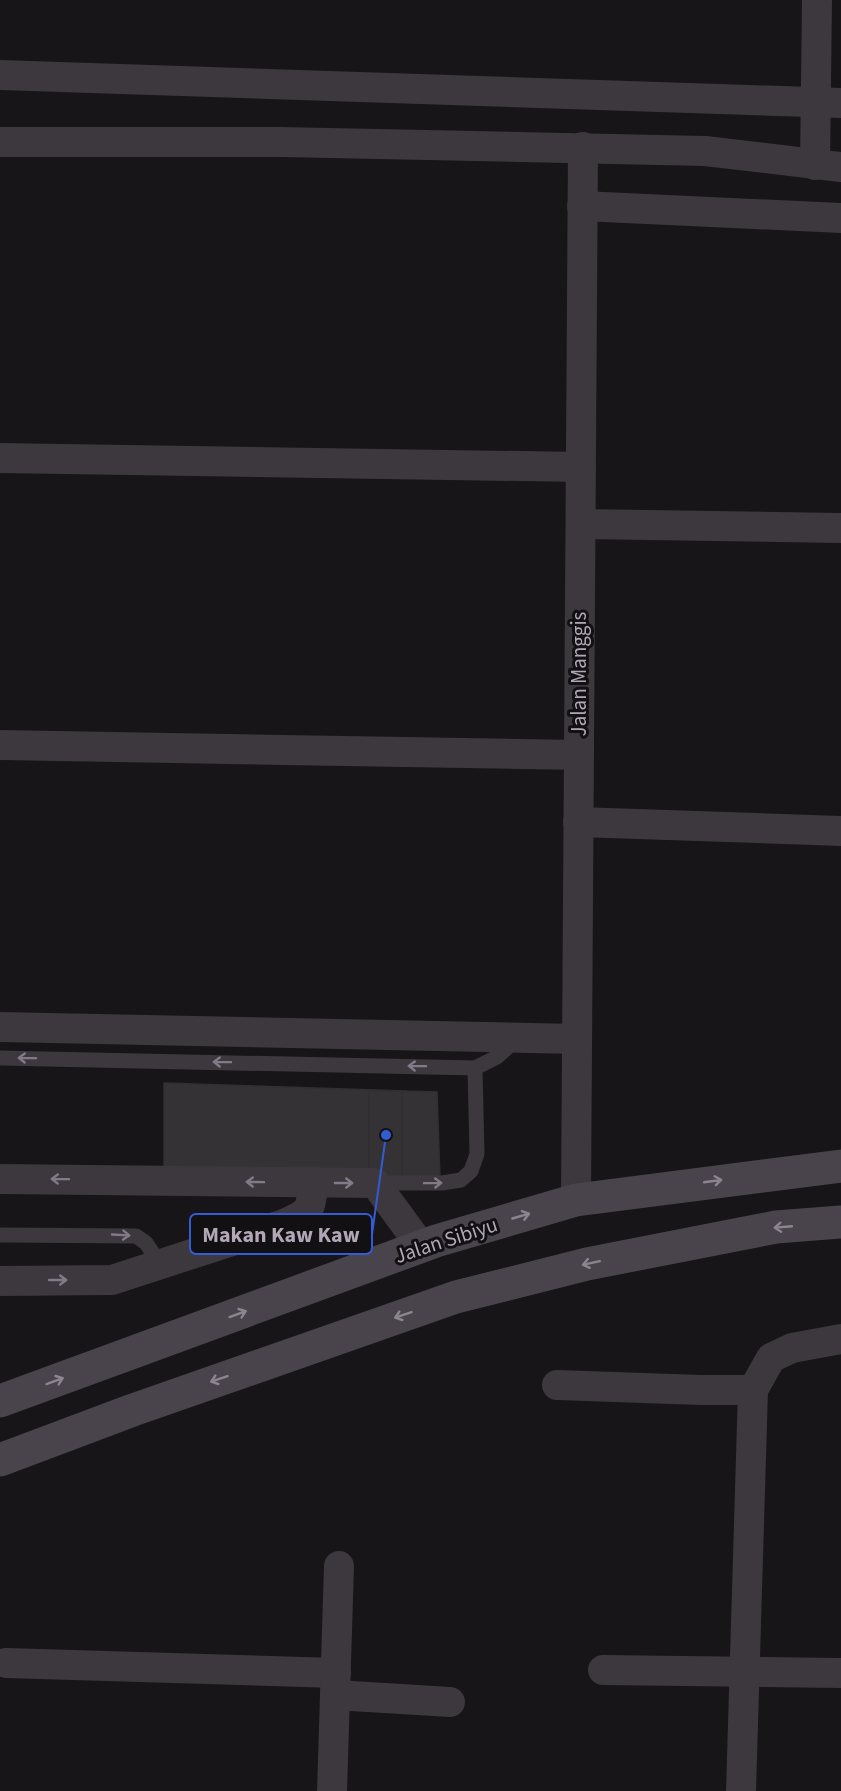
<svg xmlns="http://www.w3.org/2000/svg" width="841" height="1791" viewBox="0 0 841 1791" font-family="'Source Sans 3',sans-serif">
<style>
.building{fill:#353236;stroke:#322f33;stroke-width:1.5}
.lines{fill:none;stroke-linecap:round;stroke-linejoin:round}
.lane{stroke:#3c383e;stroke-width:15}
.street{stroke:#3c383e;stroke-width:30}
.secondary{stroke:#49444c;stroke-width:33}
.oneway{stroke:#827b87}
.oneway2{stroke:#8d8492}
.labels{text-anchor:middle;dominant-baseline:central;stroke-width:6;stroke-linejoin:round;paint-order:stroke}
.street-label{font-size:21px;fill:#b1a7b7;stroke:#121012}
.leader{fill:none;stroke:#335bd3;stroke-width:2}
.callout-dot{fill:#335bd3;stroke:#121012;stroke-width:2}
.callout{fill:#121012;stroke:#335bd3;stroke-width:2}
.callout-label{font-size:22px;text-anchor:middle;font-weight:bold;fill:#b1a7b7}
</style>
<rect width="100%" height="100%" fill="#171517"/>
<g class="building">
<path d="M164 1083 437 1092 440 1178 164 1172Z"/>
<rect x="369" y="1091" width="33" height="87"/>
</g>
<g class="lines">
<g class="lane">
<path d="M0 1058 475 1068 497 1057 516 1040"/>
<path d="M375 1183H442L461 1180 471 1171 477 1154 475 1068"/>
<path d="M0 1235 136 1236 146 1243 160 1264"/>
</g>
<g class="street">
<path d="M0 75 841 103"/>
<path d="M0 142H281L705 151 841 167"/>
<path d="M815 165 817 0"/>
<path d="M582 206 841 218"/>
<path d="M0 458 581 467"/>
<path d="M581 524 841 528"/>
<path d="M0 745 579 755"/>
<path d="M578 822 841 831"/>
<path d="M0 1027 577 1039"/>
<path d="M0 1179 375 1183 421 1246"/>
<path d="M576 1200 583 147"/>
<path d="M0 1281 112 1280 284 1224C310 1212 311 1212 313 1182"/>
<path d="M557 1385 701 1390H753"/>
<path d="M6 1663 336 1673"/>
<path d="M603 1670 841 1673"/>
<path d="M335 1695 450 1702"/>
<path d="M332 1791 339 1566"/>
<path d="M741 1791 753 1390 771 1358 792 1348 841 1339"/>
</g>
<g class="secondary">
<path d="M0 1401 436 1241 576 1200 841 1166"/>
<path d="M0 1460 133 1410 456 1297 587 1264 776 1227 841 1222"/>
</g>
</g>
<defs><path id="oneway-shaft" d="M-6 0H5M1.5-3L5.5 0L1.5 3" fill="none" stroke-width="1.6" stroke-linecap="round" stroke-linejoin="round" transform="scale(1.5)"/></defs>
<g class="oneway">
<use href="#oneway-shaft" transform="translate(27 1058) rotate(-179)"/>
<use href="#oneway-shaft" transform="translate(222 1062) rotate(-179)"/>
<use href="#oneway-shaft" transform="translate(417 1066) rotate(-179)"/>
<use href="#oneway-shaft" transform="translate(60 1179) rotate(-179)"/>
<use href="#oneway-shaft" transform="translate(255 1182) rotate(-179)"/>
<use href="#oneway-shaft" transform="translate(344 1183)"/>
<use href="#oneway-shaft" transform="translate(433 1183) rotate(-1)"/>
<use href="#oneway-shaft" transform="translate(121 1235) rotate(3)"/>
<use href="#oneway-shaft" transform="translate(58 1280)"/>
</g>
<g class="oneway2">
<use href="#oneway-shaft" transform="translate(713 1181) rotate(-8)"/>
<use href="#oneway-shaft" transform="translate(521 1216) rotate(-16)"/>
<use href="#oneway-shaft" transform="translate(783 1227) rotate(175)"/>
<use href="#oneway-shaft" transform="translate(591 1263) rotate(168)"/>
<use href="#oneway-shaft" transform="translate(238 1314) rotate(-20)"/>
<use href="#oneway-shaft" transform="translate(403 1315) rotate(161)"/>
<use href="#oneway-shaft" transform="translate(219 1379) rotate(161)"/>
<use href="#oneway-shaft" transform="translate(55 1381) rotate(-20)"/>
</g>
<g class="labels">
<g class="street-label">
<text transform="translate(579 674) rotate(-90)">Jalan Manggis</text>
<text transform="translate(446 1240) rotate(-18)">Jalan Sibiyu</text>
</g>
</g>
<path class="leader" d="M386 1135L372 1234"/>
<circle class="callout-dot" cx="386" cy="1135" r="6"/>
<rect class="callout" x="190" y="1214" width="182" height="40" rx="6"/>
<g class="callout-label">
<text x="281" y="1242">Makan Kaw Kaw</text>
</g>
</svg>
